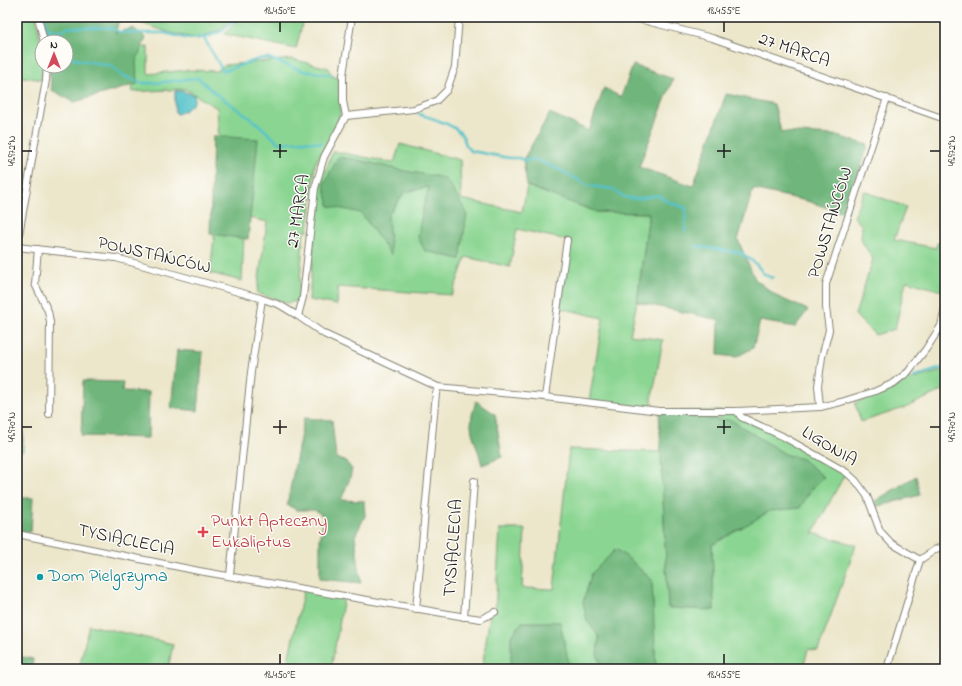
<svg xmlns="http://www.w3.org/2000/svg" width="962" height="686" viewBox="0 0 962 686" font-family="'Indie Flower',sans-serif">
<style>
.green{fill:#8bd592;stroke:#547857}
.forest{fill:#70b67c;stroke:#46694c}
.water{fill:#54c2ca;stroke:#386f73}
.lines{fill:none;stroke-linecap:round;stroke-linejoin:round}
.stream{stroke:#54c2ca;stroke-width:2.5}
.minor-casing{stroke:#848173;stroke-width:8}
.minor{stroke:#fff;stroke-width:6}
.ticks{fill:none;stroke:#1c1c1c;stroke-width:1.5}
.health-dot{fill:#e0444e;stroke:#fdfcf7;stroke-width:1.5}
.culture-dot{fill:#0f9aa8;stroke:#fdfcf7;stroke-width:1.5}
.labels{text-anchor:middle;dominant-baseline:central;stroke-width:3;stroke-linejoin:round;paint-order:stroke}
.street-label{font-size:18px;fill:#1c1c1c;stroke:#fdfcf7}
.health-label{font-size:18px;fill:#be3a42;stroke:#fdfcf7;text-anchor:start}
.culture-label{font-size:18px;fill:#0d838f;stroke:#fdfcf7;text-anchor:start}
.neatline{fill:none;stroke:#1c1c1c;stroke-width:1.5}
.ticks-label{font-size:10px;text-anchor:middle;fill:#1c1c1c}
</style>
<rect width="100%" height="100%" fill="#fdfcf7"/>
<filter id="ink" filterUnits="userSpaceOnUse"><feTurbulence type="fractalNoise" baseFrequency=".025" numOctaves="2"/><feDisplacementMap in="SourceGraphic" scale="8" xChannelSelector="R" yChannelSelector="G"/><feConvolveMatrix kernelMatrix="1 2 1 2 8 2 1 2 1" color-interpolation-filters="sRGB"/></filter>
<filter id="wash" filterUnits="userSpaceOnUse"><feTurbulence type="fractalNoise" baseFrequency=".012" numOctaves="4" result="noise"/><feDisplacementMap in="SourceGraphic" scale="16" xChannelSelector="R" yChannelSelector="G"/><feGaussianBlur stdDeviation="0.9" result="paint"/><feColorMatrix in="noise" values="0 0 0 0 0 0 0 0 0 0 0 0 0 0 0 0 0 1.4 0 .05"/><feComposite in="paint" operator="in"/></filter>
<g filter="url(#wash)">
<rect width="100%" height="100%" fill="#ece6ca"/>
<g class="green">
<path d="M17 17H36L42 52 43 80 17 76Z"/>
<path d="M122 17H166L180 22 183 17H235L221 29 198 39 171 33Z"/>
<path d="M241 17H304L296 49 224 34Z"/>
<path d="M148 47V74L187 70 216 71 225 65 292 59 329 68 331 76 338 78C339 93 345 118 333 131H334L315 164 308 231H304L298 301 287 303 257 293 267 222 245 217 219 140 217 108 185 89 132 92 135 48Z"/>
<path d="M400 144 460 160 461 199 522 212 527 186 597 212 649 213 637 302 630 335 663 340 652 399V408L589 401 603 318 560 308 571 241 517 229 510 267 466 257 452 295 338 287 337 305 309 300 317 204 321 182 333 151 394 163Z"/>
<path d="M864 191 906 207 894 240 936 248 937 243H944L942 291 906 281 895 329 875 335 855 315 873 259 861 240 862 226 854 217Z"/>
<path d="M215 229 244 233 242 281 210 273Z"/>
<path d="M945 370V389L907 407 861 422 855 403 895 388 906 381Z"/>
<path d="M708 411H737L846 472 813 533 856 545 818 651 808 649 803 669H482L490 614 495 612 500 529H525L522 588 554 589 569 449 661 452 668 607 714 610Z"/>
<path d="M304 589 344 597 331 669H286Z"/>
<path d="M89 625 173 644 168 669H79Z"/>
</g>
<g class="forest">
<path d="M43 17H120L115 33 133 28 146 38 136 61 137 84 74 102 52 90 49 66H66V42H46Z"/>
<path d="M633 65 673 79 639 167 693 186 726 94 774 104 781 132 834 135 868 145 846 214 807 201 753 189 738 240 755 279 778 297 808 310 795 327 760 321 753 348 736 357 718 355 719 320 637 302 649 213 597 212 527 186 523 160 550 113 589 131 604 88 621 97Z"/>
<path d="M213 136 258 139 248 239 210 234Z"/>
<path d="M338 157 354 159 405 171 445 178 467 213 460 259 425 251 418 237 422 212 429 187 405 192 388 215 391 255 361 213 329 206 324 184Z"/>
<path d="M177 350 203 352 198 411 171 408Z"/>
<path d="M83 381 123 382 122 391 149 392 148 438 81 436Z"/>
<path d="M476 401 495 414 502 457 482 465 479 454 472 433 471 425 472 415Z"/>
<path d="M659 411H708V419L731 420 785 454 802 459 824 477 812 488 800 508 770 511 712 545 714 610 668 608Z"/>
<path d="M304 418 332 420 336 458 345 461 352 469 350 478 341 500 364 501 365 516 355 536 361 583 320 579V539L324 517 315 510H297L287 505Z"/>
<path d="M17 427H20L23 434V451H17Z"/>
<path d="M916 476 920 495 875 507V501Z"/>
<path d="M17 498H33L31 532 17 530Z"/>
<path d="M616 549 628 558 652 580 656 669H603L597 654 599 637 587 621 583 602 592 573Z"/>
<path d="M522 622H560L570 669H508L511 661V636Z"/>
<path d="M17 656 33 659 32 669H17Z"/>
</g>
<path class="water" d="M175 91H182L194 95 195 100C191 107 185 111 177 114L175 112Z"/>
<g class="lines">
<g class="stream">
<path d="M44 17 50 36 56 42"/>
<path d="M48 29 61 31 67 28 75 27 112 28 119 32 142 33H164L190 39 207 37 222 31 239 17"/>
<path d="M204 38 223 71 259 59 268 58 303 71 333 75"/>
<path d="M66 51 74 59 111 66 121 75 142 83H155L198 78 215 93 257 123 279 143 303 141 321 143"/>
<path d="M419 114C431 118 454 124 462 135 466 140 464 147 471 151L509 158H519L526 161 532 159 537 160 560 170 589 186 613 189 624 197 637 199 658 195 666 201 686 208 685 231"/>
<path d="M695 246 742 253 757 265 763 273 771 278 773 277"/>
<path d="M914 377 945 367"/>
</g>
</g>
</g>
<g filter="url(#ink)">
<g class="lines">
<g class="minor-casing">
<g id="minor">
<path d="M38 17 44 42"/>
<path d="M631 17 712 38 945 119"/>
<path d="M346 116 414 109 436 101 447 90 455 67 459 17"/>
<path d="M17 246 46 80 47 66"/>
<path d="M17 247 116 258 260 298 280 305 298 316 324 334 438 387 545 397 659 411H737L820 407 841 402 876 391 894 383 908 372 926 349 941 326 945 308"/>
<path d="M38 249 35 284 48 311 50 322 49 414"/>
<path d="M298 316 303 297 315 188 324 157 346 116 343 101V75L352 17"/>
<path d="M545 397 567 240"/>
<path d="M820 407 818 386 822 357 829 330 826 308V284L887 98"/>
<path d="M737 411 741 417 782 436 846 472 856 481 867 496 880 531 891 543 920 560"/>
<path d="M17 534 199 571 460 616 481 619 495 612"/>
<path d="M230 575 251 372 262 299"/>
<path d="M416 609 436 393 438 387"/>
<path d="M464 617 474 481"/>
<path d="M887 669 920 560 936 549 945 546"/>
</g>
</g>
<use href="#minor" class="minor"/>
</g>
</g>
<path class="ticks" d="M280 22V32M724 22V32M280 144V158M724 144V158M22 151H32M273 151H287M717 151H731M930 151H940M280 420V434M724 420V434M22 427H32M273 427H287M717 427H731M930 427H940M280 654V664M724 654V664"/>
<path class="health-dot" d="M201 526h4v4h4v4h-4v4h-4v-4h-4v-4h4z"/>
<circle class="culture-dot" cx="40" cy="577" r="4"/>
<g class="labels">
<g class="street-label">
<text transform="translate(794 51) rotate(19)">27 MARCA</text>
<text transform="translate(299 211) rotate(-81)">27 MARCA</text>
<text transform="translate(831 223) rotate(-73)">POWSTAŃCÓW</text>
<text transform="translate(154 256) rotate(13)">POWSTAŃCÓW</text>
<text transform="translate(829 447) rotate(31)">LIGONIA</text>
<text transform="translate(126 541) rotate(12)">TYSIĄCLECIA</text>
<text transform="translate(454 548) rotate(-86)">TYSIĄCLECIA</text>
</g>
<g class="health-label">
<text x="211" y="522">Punkt Apteczny<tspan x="211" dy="21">Eukaliptus</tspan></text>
</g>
<g class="culture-label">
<text x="48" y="577">Dom Pielgrzyma</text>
</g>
</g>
<rect width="962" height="686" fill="none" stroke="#fdfcf7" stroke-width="44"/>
<g transform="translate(54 54)"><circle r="19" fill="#fdfcf7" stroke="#a3a29f"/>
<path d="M0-3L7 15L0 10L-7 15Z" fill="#d1495b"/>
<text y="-6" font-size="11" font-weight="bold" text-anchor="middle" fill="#1c1c1c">N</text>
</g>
<rect x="22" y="22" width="918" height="642" class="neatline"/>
<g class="ticks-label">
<text x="280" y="14">18.450°E</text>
<text x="724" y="14">18.455°E</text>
<text transform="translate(11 151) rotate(-90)" y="4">49.972°N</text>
<text transform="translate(951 151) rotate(-90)" y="4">49.972°N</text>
<text transform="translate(11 427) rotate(-90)" y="4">49.970°N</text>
<text transform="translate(951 427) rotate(-90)" y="4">49.970°N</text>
<text x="280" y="678">18.450°E</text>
<text x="724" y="678">18.455°E</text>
</g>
</svg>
